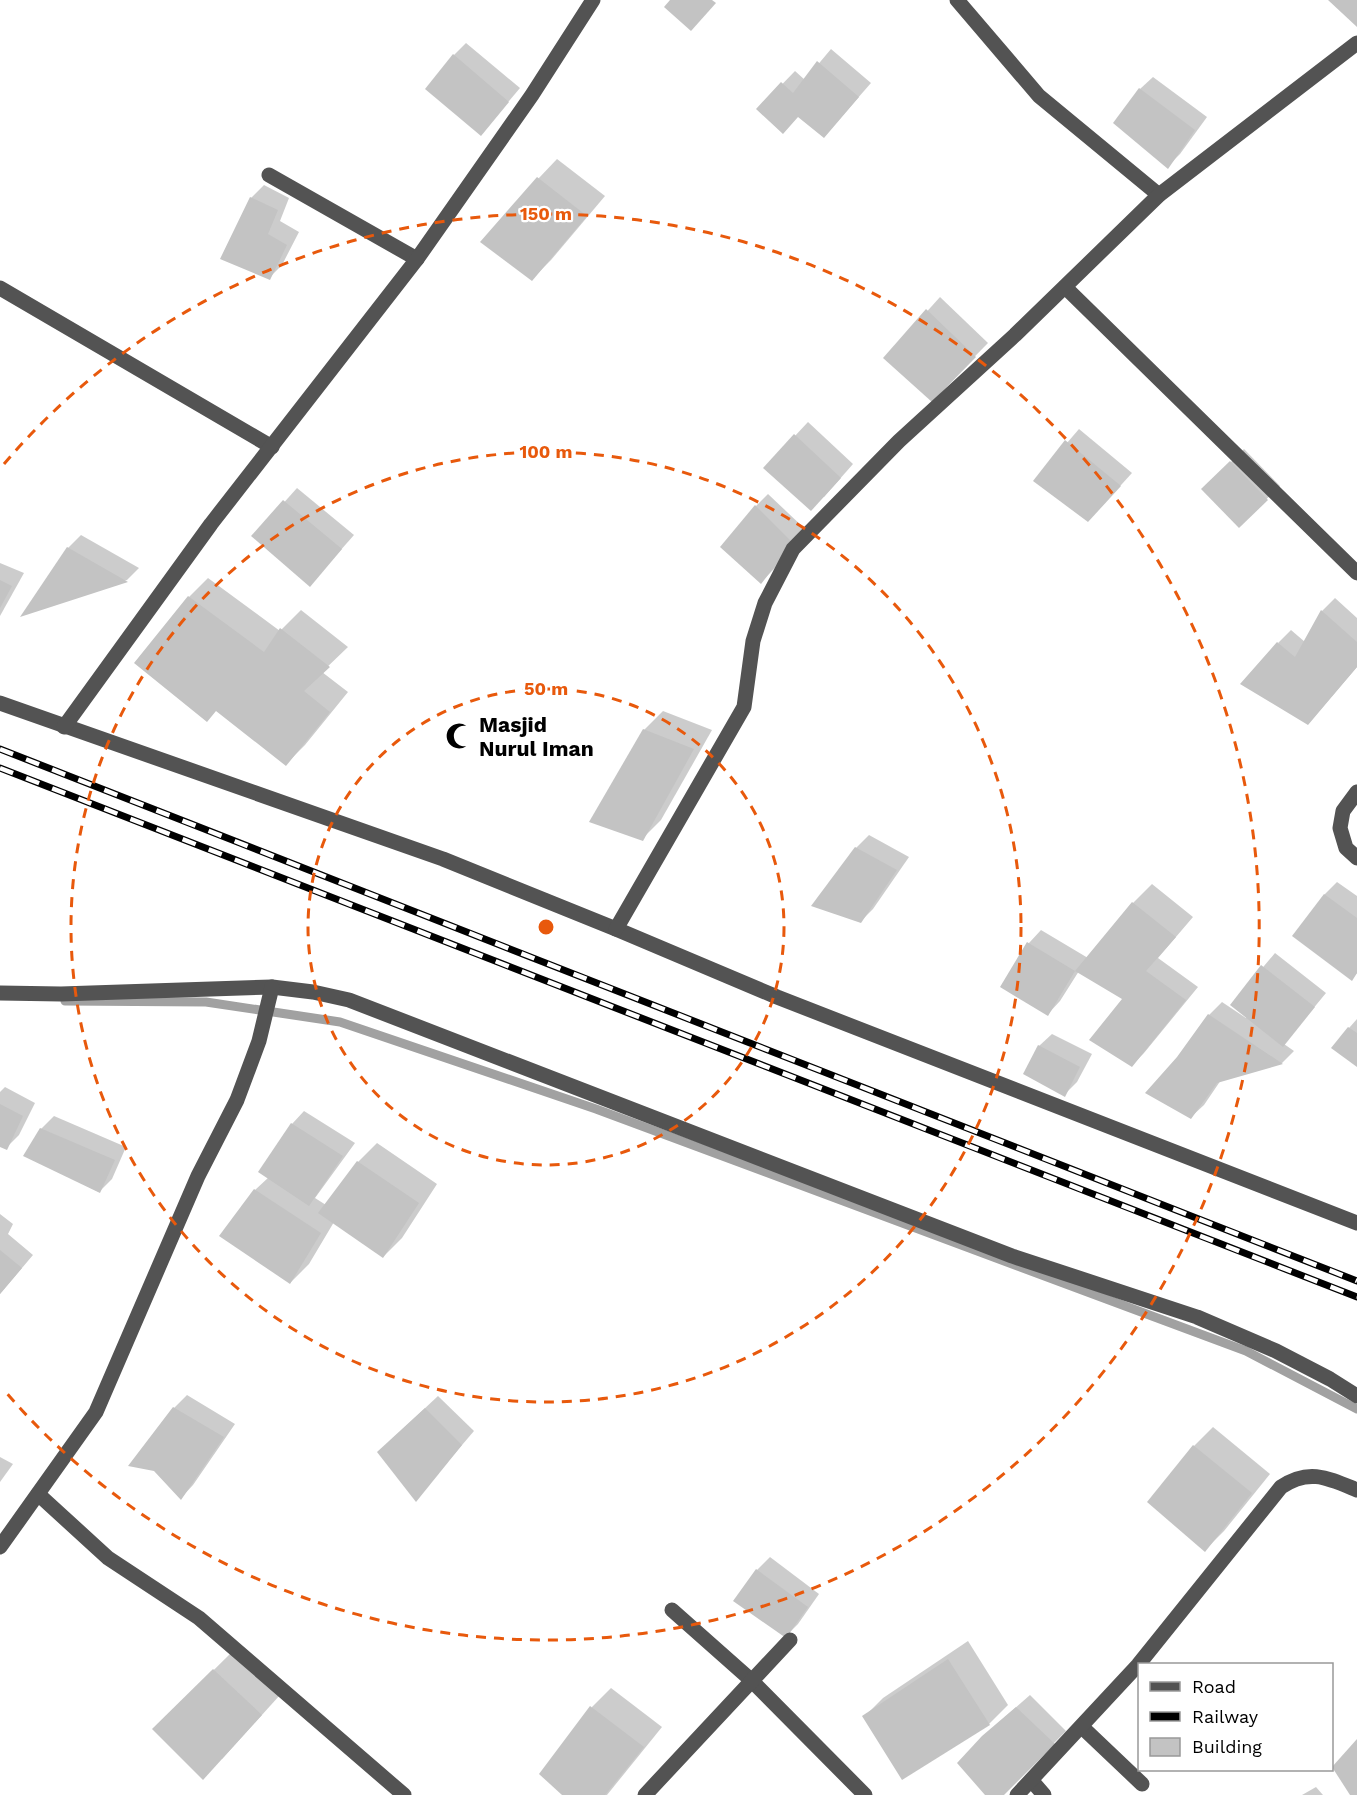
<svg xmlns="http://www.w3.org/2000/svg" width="1357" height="1795" viewBox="0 0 1357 1795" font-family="'Work Sans',sans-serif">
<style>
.shadow{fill:#0003}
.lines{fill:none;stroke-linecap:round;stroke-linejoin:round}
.stream{stroke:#a1a1a1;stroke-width:9}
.building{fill:#c3c3c3}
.minor{stroke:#535353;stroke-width:15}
.rail-casing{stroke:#000;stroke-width:7}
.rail{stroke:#fff;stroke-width:4.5;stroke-dasharray:14;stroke-linecap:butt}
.ring{fill:none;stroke:#e8590c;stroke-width:3;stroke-dasharray:10 8}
.labels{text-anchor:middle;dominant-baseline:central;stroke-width:4.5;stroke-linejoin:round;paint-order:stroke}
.poi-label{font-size:21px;font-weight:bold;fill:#000;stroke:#fff;text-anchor:start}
.centre{fill:#e8590c;stroke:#fff;stroke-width:3}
.ring-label{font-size:18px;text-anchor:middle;font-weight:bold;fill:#e8590c;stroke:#fff;stroke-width:4.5;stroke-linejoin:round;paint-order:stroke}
</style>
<rect width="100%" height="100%" fill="#fff"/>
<g class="shadow">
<path d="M466 43 520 88 481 134 454 55Z"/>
<path d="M831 49 871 83 836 123 758 109 795 71 805 80Z"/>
<path d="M1153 77 1207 117 1180 154 1167 167 1140 89Z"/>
<path d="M557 159 605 196 551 260 532 279 538 179Z"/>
<path d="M264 185 289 198 280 221 299 232 282 265 269 278 251 198Z"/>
<path d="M940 297 988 343 932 400 885 358Z"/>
<path d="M808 422 853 464 824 497 765 468Z"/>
<path d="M1079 429 1132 473 1101 507 1035 480Z"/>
<path d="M1244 449 1280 486 1239 526 1204 489Z"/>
<path d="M297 488 354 535 310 585 254 536Z"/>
<path d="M768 494 805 529 774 569 761 582 756 506Z"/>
<path d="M81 535 139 568 127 580 24 614 68 548Z"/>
<path d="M0 563 24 573 0 616Z"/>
<path d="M208 578 280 631 301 610 348 647 322 672 348 692 305 745 286 764 217 710 136 663 189 597Z"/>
<path d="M1335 598 1357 618V667L1320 710 1278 643 1291 630 1305 642 1322 611Z"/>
<path d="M663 711 712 730 661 820 642 839 644 730Z"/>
<path d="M869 835 909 857 873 909 860 922 856 848Z"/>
<path d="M1337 882 1357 896V973L1352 979 1294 936 1325 894Z"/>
<path d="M1152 884 1193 917 1158 958 1198 987 1144 1053 1131 1066 1133 990 1079 971 1060 1001 1048 1014 1002 986 1029 943 1041 930 1088 958 1133 903Z"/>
<path d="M1275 953 1326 993 1284 1044 1294 1051 1282 1063 1221 1080 1204 1105 1191 1117 1178 1058 1209 1015 1222 1002 1246 1018 1247 1016 1232 1004Z"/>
<path d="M1357 1019V1065L1349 1028Z"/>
<path d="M1052 1034 1092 1054 1077 1082 1064 1095 1039 1046Z"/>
<path d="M5 1087 35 1103 19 1135 6 1148 0 1145V1092Z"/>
<path d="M304 1111 355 1143 315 1198 326 1205 358 1162 377 1143 437 1184 402 1238 383 1257 334 1222 309 1264 290 1283 255 1190 269 1177 292 1124Z"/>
<path d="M54 1116 126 1147 112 1179 99 1192 25 1155 41 1129Z"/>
<path d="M0 1214 13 1224 8 1234 33 1255 0 1294Z"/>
<path d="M187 1395 235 1424 193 1485 181 1498 155 1469 131 1465 174 1408Z"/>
<path d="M438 1396 474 1431 416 1499 392 1439Z"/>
<path d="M1213 1427 1270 1474 1224 1531 1205 1550 1194 1446Z"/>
<path d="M0 1457 13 1464 0 1482Z"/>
<path d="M770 1557 819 1594 798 1624 786 1636 735 1601 757 1570Z"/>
<path d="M968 1641 1008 1705 989 1724 864 1717 883 1698Z"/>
<path d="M233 1651 280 1695 222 1759 154 1729Z"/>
<path d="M611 1688 662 1727 607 1795H565L592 1707Z"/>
<path d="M1030 1695 1066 1731 1002 1795H987L997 1724Z"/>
<path d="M1316 1787 1323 1795H1302Z"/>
</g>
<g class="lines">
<path class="stream" d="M65 1001 206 1002 340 1022 596 1109 1246 1351 1357 1409"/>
</g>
<g class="building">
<path d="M670 0H712L716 3 691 31 664 7Z"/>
<path d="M1328 0H1357V27Z"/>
<path d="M453 54 509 102 481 136 425 89Z"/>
<path d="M817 61 859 97 824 138 798 117 783 134 756 109 781 82 793 93Z"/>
<path d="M1139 88 1195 130 1168 169 1113 123Z"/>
<path d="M537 177 587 216 532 281 480 242Z"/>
<path d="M250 197 278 210 268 234 287 245 270 280 220 259Z"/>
<path d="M926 309 976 357 932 402 883 358Z"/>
<path d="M794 434 841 478 811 511 763 468Z"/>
<path d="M1065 440 1121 486 1088 522 1033 481Z"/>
<path d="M1230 461 1268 500 1239 528 1201 489Z"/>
<path d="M283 500 342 549 310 587 251 536Z"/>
<path d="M755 505 793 543 761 584 720 547Z"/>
<path d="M67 547 128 582 20 617Z"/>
<path d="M0 580 12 586 0 608Z"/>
<path d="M188 596 264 652 280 628 330 667 304 691 330 712 286 766 216 711 207 722 134 663Z"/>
<path d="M1321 610 1357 642V667L1308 725 1240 684 1277 642 1295 657Z"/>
<path d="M643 729 694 749 643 841 589 822Z"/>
<path d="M855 847 897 870 861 923 811 906Z"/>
<path d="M1324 894 1357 918V973L1352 981 1292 936Z"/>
<path d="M1132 902 1176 937 1146 971 1186 1000 1132 1067 1089 1040 1122 999 1075 971Z"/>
<path d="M1027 942 1075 971 1048 1016 1000 987Z"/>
<path d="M1261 965 1315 1007 1283 1047 1230 1005Z"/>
<path d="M1208 1014 1283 1064 1217 1083 1191 1119 1145 1093 1177 1057Z"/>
<path d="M1348 1027 1357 1033V1067L1331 1048Z"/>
<path d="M1038 1045 1080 1067 1065 1097 1023 1074Z"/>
<path d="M0 1104 23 1116 7 1150 0 1147Z"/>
<path d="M291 1123 343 1156 309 1206 258 1172Z"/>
<path d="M40 1128 115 1160 100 1193 23 1156Z"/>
<path d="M357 1161 419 1203 383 1258 318 1213Z"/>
<path d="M254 1189 321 1233 290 1284 219 1236Z"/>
<path d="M0 1250 22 1268 0 1294Z"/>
<path d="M173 1407 224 1437 181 1500 154 1471 128 1466Z"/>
<path d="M425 1408 462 1445 416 1502 377 1452Z"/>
<path d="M1193 1445 1252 1493 1205 1552 1147 1502Z"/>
<path d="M756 1569 808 1607 786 1638 733 1601Z"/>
<path d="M948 1659 990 1725 902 1780 862 1716Z"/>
<path d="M213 1669 262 1715 203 1780 152 1729Z"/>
<path d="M590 1706 644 1747 605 1795H562L539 1774Z"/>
<path d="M1016 1707 1055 1744 1004 1795H985L957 1763 982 1736Z"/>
<path d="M1357 1739V1795H1350L1332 1767Z"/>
</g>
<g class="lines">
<g class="minor">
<path d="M957 0 1039 96 1159 195"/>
<path d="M269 175 417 259"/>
<path d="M1065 287 1357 573"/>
<path d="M0 288 272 447"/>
<path d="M0 703 443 859 616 929 777 997 1357 1223"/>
<path d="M64 727 211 524 417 259 532 95 593 0"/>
<path d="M1357 792 1343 811 1340 828 1346 848 1357 858"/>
<path d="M616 929 744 707 753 641 765 603 793 549 899 441 1015 335 1159 195 1357 43"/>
<path d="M0 993 61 994 272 987 313 992 349 1000 1012 1256 1197 1317 1276 1351 1330 1379 1357 1396"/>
<path d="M38 1494 108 1558 199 1618 404 1795"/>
<path d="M0 1547 96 1412 198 1176 237 1100 259 1041 272 987"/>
<path d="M672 1610 751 1680 865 1795"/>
<path d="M1082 1727 1142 1784"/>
<path d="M1032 1781 1044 1795"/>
<path d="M645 1795 790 1640"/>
<path d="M1017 1795 1138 1665 1281 1487C1309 1468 1328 1478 1357 1490"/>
</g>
<g class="rail-casing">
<g id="rail">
<path d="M0 749 1357 1281"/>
<path d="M0 768 1357 1297"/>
</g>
</g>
<use href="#rail" class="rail"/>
</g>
<g class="ring">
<circle cx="546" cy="927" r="238"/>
<circle cx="546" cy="927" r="475"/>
<path d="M4 464A713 713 0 1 1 4 1390"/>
</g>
<defs>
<g id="mosque-bare" transform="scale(2.07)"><path d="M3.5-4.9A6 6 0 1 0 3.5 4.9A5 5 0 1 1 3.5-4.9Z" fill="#000" stroke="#fff" stroke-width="2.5" paint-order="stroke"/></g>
</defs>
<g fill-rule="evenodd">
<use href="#mosque-bare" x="459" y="736"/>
</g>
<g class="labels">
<g class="poi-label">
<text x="479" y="724">Masjid<tspan x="479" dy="24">Nurul Iman</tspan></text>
</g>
</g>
<circle cx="546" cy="927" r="9" class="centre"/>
<g class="ring-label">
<text x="546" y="220">150 m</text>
<text x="546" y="458">100 m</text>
<text x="546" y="695">50 m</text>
</g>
<rect x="1138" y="1663" width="195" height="108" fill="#ffffff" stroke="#999999" stroke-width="1.5"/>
<rect x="1150" y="1682" width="30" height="9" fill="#535353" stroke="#999999" stroke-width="1.5"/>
<text x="1192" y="1693" font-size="18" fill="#000000">Road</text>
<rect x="1150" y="1712" width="30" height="9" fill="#000000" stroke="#999999" stroke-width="1.5"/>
<text x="1192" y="1723" font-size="18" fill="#000000">Railway</text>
<rect x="1150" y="1738" width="30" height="18" fill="#c3c3c3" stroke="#999999" stroke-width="1.5"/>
<text x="1192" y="1753" font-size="18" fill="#000000">Building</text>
</svg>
